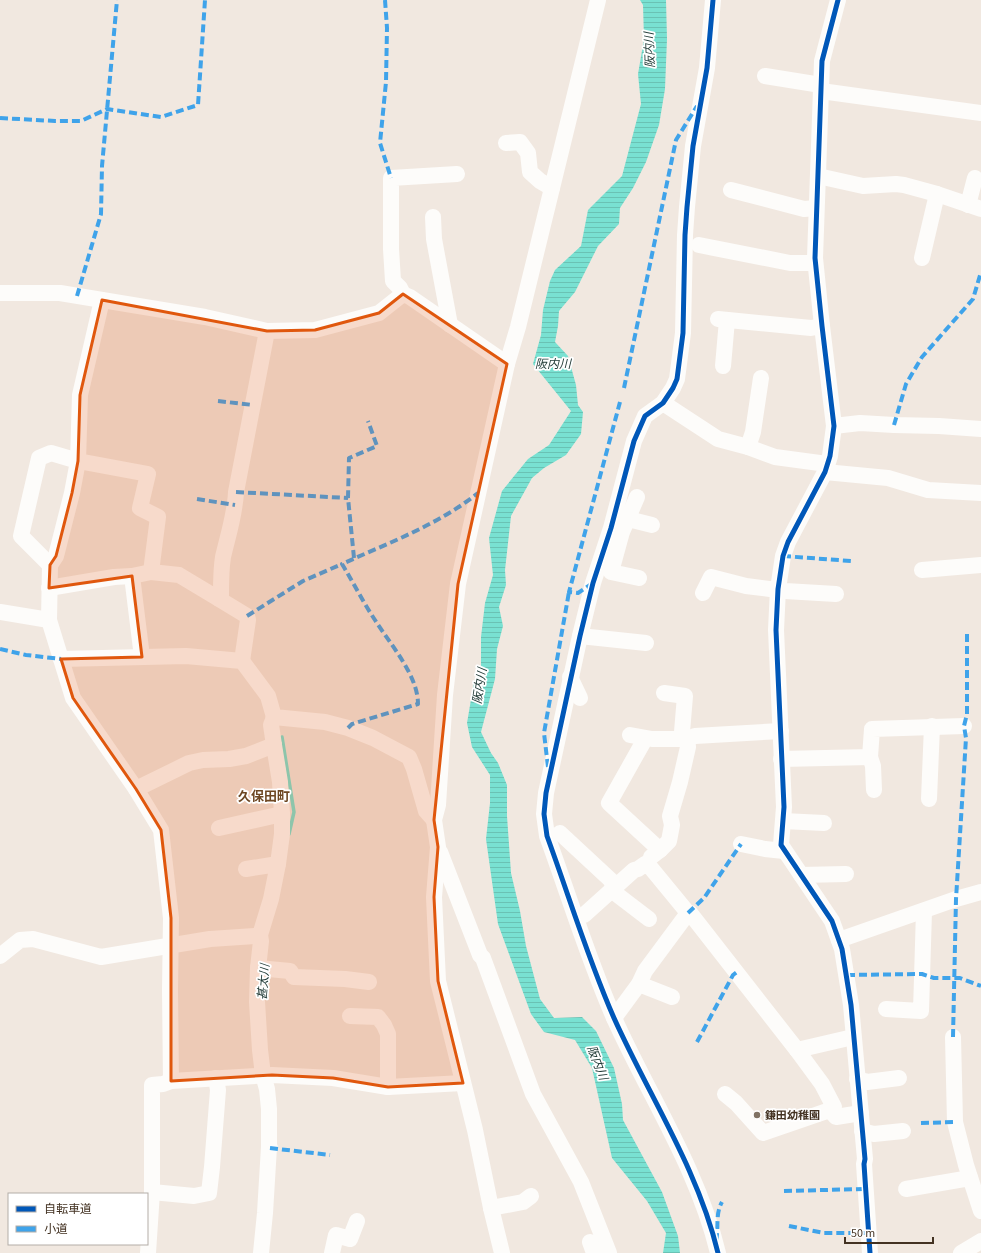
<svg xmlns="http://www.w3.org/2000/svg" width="981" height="1253" viewBox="0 0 981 1253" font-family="'Source Sans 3','Noto Sans JP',sans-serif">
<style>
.water{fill:url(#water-rules)}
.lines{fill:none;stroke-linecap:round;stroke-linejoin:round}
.stream{stroke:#79e1d2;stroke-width:3.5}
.minor{stroke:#fdfcfa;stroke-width:16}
.quiet{stroke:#3fa3ea;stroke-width:4;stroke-dasharray:8 4;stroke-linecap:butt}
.cycleway-casing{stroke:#fff;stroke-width:8}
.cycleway{stroke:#0057b8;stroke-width:5}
.marked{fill:#e0570d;fill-opacity:0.2;stroke:#e0570d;stroke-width:3;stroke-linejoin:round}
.poi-dot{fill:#807264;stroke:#fff;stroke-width:1.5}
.labels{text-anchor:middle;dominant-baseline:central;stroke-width:3.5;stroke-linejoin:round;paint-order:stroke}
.poi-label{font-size:11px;font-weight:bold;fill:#433222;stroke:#fff;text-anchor:start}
.water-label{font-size:12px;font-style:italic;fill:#223b37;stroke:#fff}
.quarter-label{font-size:13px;font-weight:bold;fill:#6d4723;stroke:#fff}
</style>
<defs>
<pattern id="water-rules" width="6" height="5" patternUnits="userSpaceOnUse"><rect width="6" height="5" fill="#79e1d2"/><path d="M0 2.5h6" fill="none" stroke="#6ac2b4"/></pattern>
</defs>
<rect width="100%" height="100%" fill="#f1e8e0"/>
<path class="water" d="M640 0H666L667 39 665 89 659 125 646 162 633 188 620 208 619 224 598 246 575 292 559 311 558 326 555 342 568 356 576 385 578 405 583 412 581 434 566 455 544 468 532 478 511 516 505 570 506 585 499 607 503 626 497 649 495 679 481 732 491 753 498 763 507 785V816L511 873 520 911 526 946 540 999 554 1018 582 1017 596 1031 614 1068 622 1104 623 1120 662 1192 678 1236 680 1253H663L666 1233 647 1201 612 1158 592 1068 575 1040 544 1032 531 1014 498 924 486 839 490 803V775L472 747 467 723 474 682 481 667V637L485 603 493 575 489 538 502 491 528 459 549 445 571 411 533 364 541 335 543 310 550 281 555 270 581 246 588 210 622 176 641 104 638 74 644 39 643 5Z"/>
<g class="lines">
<path class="stream" d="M282 737 294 812 289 834"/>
<g class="minor">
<path d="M713 0 707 68 693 146 687 207 685 235 683 333 677 379 673 388 663 403 645 416 634 441 611 528 593 583 580 636 546 793 544 814 547 836C569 896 588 959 614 1018 649 1096 698 1169 718 1253"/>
<path d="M838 0 822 61 815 258 822 326 834 426 830 456 825 472 788 542 783 556 778 589 776 630 784 807 781 845 832 921 842 949 851 1005 865 1159 864 1164 870 1253"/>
<path d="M765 76 821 85"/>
<path d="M821 91 981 113"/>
<path d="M506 143 520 142 528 153 530 172 540 181 552 188"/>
<path d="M818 176 863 186 896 184 904 185 937 194 981 209"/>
<path d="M731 190 804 209 816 208"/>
<path d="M968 205 975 178"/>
<path d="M433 217 434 239 450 325"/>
<path d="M699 245 790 263H815"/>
<path d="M922 258 937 194"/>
<path d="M0 293H60L205 317 267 331 315 330 379 313 403 294 410 297 507 364"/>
<path d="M403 294 400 288 393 281 391 249V178L457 174"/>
<path d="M102 300 80 395 78 461 72 493 56 556 50 565 49 620 73 698 136 789 161 830 171 918 170 990 171 1081"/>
<path d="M718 319 811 328 822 326"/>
<path d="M723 366 727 320"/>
<path d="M663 403 718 439 748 447 775 457 827 464"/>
<path d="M834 426 860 423 894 425 939 426 981 429"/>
<path d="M748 447 753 432 761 378"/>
<path d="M825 472 888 478 928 490 981 493"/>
<path d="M637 497 622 532 611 572 639 578"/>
<path d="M628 519 652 525"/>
<path d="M50 565 21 536 39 458 51 453 78 461 148 474 140 508 158 517 151 572 132 576 142 657"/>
<path d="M922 570 981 565"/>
<path d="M151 572 179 575 219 599"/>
<path d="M49 588 114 577 132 576"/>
<path d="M703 593 711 577 746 586 785 591 836 594"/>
<path d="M0 612 49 620"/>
<path d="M580 636 646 643"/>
<path d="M61 659 186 656 242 661 268 696 274 717 325 722 348 728 373 738 409 757 414 769 426 811 434 820"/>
<path d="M242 661 248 620 247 616 219 599 221 595C221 582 221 569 223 557 228 535 235 515 236 492L267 331"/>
<path d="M570 677 580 698"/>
<path d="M274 717 271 725 274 745"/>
<path d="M630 735 652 739H687L695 736 781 731"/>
<path d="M645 739 609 803 660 850 651 857"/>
<path d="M870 757 873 766 874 790"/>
<path d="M781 759 870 757 872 729 964 726"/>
<path d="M136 789 189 763 203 760 229 759 246 756 274 745 280 782 282 814"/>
<path d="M929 799 932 726"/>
<path d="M783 821 824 823"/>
<path d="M219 828 282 814V834L278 864"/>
<path d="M560 833 616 885"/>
<path d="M741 844 765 849 784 851"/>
<path d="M660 850 669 841 672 825 670 816 680 782 688 747 687 739 682 732 685 696 664 693"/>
<path d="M440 852 480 955 483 958 533 1094 581 1182 609 1253"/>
<path d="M246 869 278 864 271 899 260 935 261 941 258 968"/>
<path d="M801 875 846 874"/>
<path d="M611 890 649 919"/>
<path d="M576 916 584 915 634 870 638 869 645 864 651 868 688 913H690L797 1050 853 1037"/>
<path d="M839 940 956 899 981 892"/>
<path d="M0 956 20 940 33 939 101 957 210 939 255 936 260 935"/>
<path d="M639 984 672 997"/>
<path d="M886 1009 921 1011 924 911"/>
<path d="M350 1016 378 1017 384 1025 388 1034V1087"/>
<path d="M614 1018 639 984 645 971 688 913"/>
<path d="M953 1037 955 1122 966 1165 981 1211"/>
<path d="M797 1050 822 1084 834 1107 830 1110"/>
<path d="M857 1079 867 1082 899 1078"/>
<path d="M725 1094 736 1103 763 1133 830 1110 836 1117 861 1113"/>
<path d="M862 1131 874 1134 903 1131"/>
<path d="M269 1147V1109L267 1089 263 1075 260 1050 257 1002 258 968 290 971 294 977 345 979 369 982"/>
<path d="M906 1189 970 1178"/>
<path d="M152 1192 194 1196 209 1193 212 1167 218 1090 216 1078"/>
<path d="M491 1208 523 1202 531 1196"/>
<path d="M590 1242 594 1253"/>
<path d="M148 1253 152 1192V1085L163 1084 171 1081 272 1075 333 1078 388 1087 463 1083"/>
<path d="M261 1253 265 1213 269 1147 270 1148"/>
<path d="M332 1253 336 1235 350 1239 357 1221"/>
<path d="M502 1253 491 1208 475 1130 438 981 434 897 438 847 434 820 438 805 445 695 458 584 507 364 518 327 598 0"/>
<path d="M961 1253 981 1241"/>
</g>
<g class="quiet">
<path d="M385 0 387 28 386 82 380 143 391 178"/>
<path d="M0 118 55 121H81L107 109 161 117 198 105 205 0"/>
<path d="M77 296 101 214 102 166 117 0"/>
<path d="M624 388 676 140 697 106"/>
<path d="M218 401 253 405"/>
<path d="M894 425 906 384 922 357 973 299 981 272"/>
<path d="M236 492 348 498"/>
<path d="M197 499 235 505"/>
<path d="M783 556 851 561"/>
<path d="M354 558 348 498 349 458 377 446 368 421"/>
<path d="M593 583 578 593 569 592 620 402"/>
<path d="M247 616 303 581 342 564"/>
<path d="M0 649 26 655 61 659"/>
<path d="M348 728 352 724 418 704C418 675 390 644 375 620 363 602 353 582 342 564 388 543 438 525 478 493"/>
<path d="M548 767 544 733 569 592"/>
<path d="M688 913 704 898 741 844"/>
<path d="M847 975 922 974 934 978H960L981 986"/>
<path d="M953 1037 956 899 966 738 964 726 967 714V631"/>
<path d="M697 1042 733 975 737 972"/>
<path d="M921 1123 955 1122"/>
<path d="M270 1148 330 1155"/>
<path d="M784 1191 865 1189"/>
<path d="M789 1226 824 1233H868"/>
<path d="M716 1241C719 1227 715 1214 722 1202"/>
</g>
<g class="cycleway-casing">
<g id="cycleway">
<path d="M713 0 707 68 693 146 687 207 685 235 683 333 677 379 673 388 663 403 645 416 634 441 611 528 593 583 580 636 546 793 544 814 547 836C569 896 588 959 614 1018 649 1096 698 1169 718 1253"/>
<path d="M838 0 822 61 815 258 822 326 834 426 830 456 825 472 788 542 783 556 778 589 776 630 784 807 781 845 832 921 842 949 851 1005 865 1159 864 1164 870 1253"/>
</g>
</g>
<use href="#cycleway" class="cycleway"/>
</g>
<path class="marked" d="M403 294 507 364 458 584 434 820 438 847 434 897 438 981 463 1083 388 1087 333 1078 272 1075 171 1081V918L161 830 136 789 73 698 61 659 142 657 132 576 49 588 50 565 56 556 72 493 78 461 80 395 102 300 267 331 315 330 379 313Z"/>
<circle class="poi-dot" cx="757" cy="1115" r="4"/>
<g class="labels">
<g class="poi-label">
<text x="765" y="1115">鎌田幼稚園</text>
</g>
<g class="water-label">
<text transform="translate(650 50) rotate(-92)">阪内川</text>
<text x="553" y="364">阪内川</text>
<text transform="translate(480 686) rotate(-81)">阪内川</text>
<text transform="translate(264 982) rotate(-85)">甚太川</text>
<text transform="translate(597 1063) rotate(69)">阪内川</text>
</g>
<g class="quarter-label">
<text x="264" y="797">久保田町</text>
</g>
</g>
<rect x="8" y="1193" width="140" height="52" fill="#ffffff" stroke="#b4ada7"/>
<rect x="16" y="1206" width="20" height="6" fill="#0057b8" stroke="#b4ada7"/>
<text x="44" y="1213" font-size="12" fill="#433222">自転車道</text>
<rect x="16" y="1226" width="20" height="6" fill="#3fa3ea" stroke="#b4ada7"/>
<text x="44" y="1233" font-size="12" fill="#433222">小道</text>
<path d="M845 1237v6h88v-6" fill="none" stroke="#433222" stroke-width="2"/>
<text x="851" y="1237" font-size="12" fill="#433222" stroke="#ffffff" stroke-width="3" paint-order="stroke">50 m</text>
</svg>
